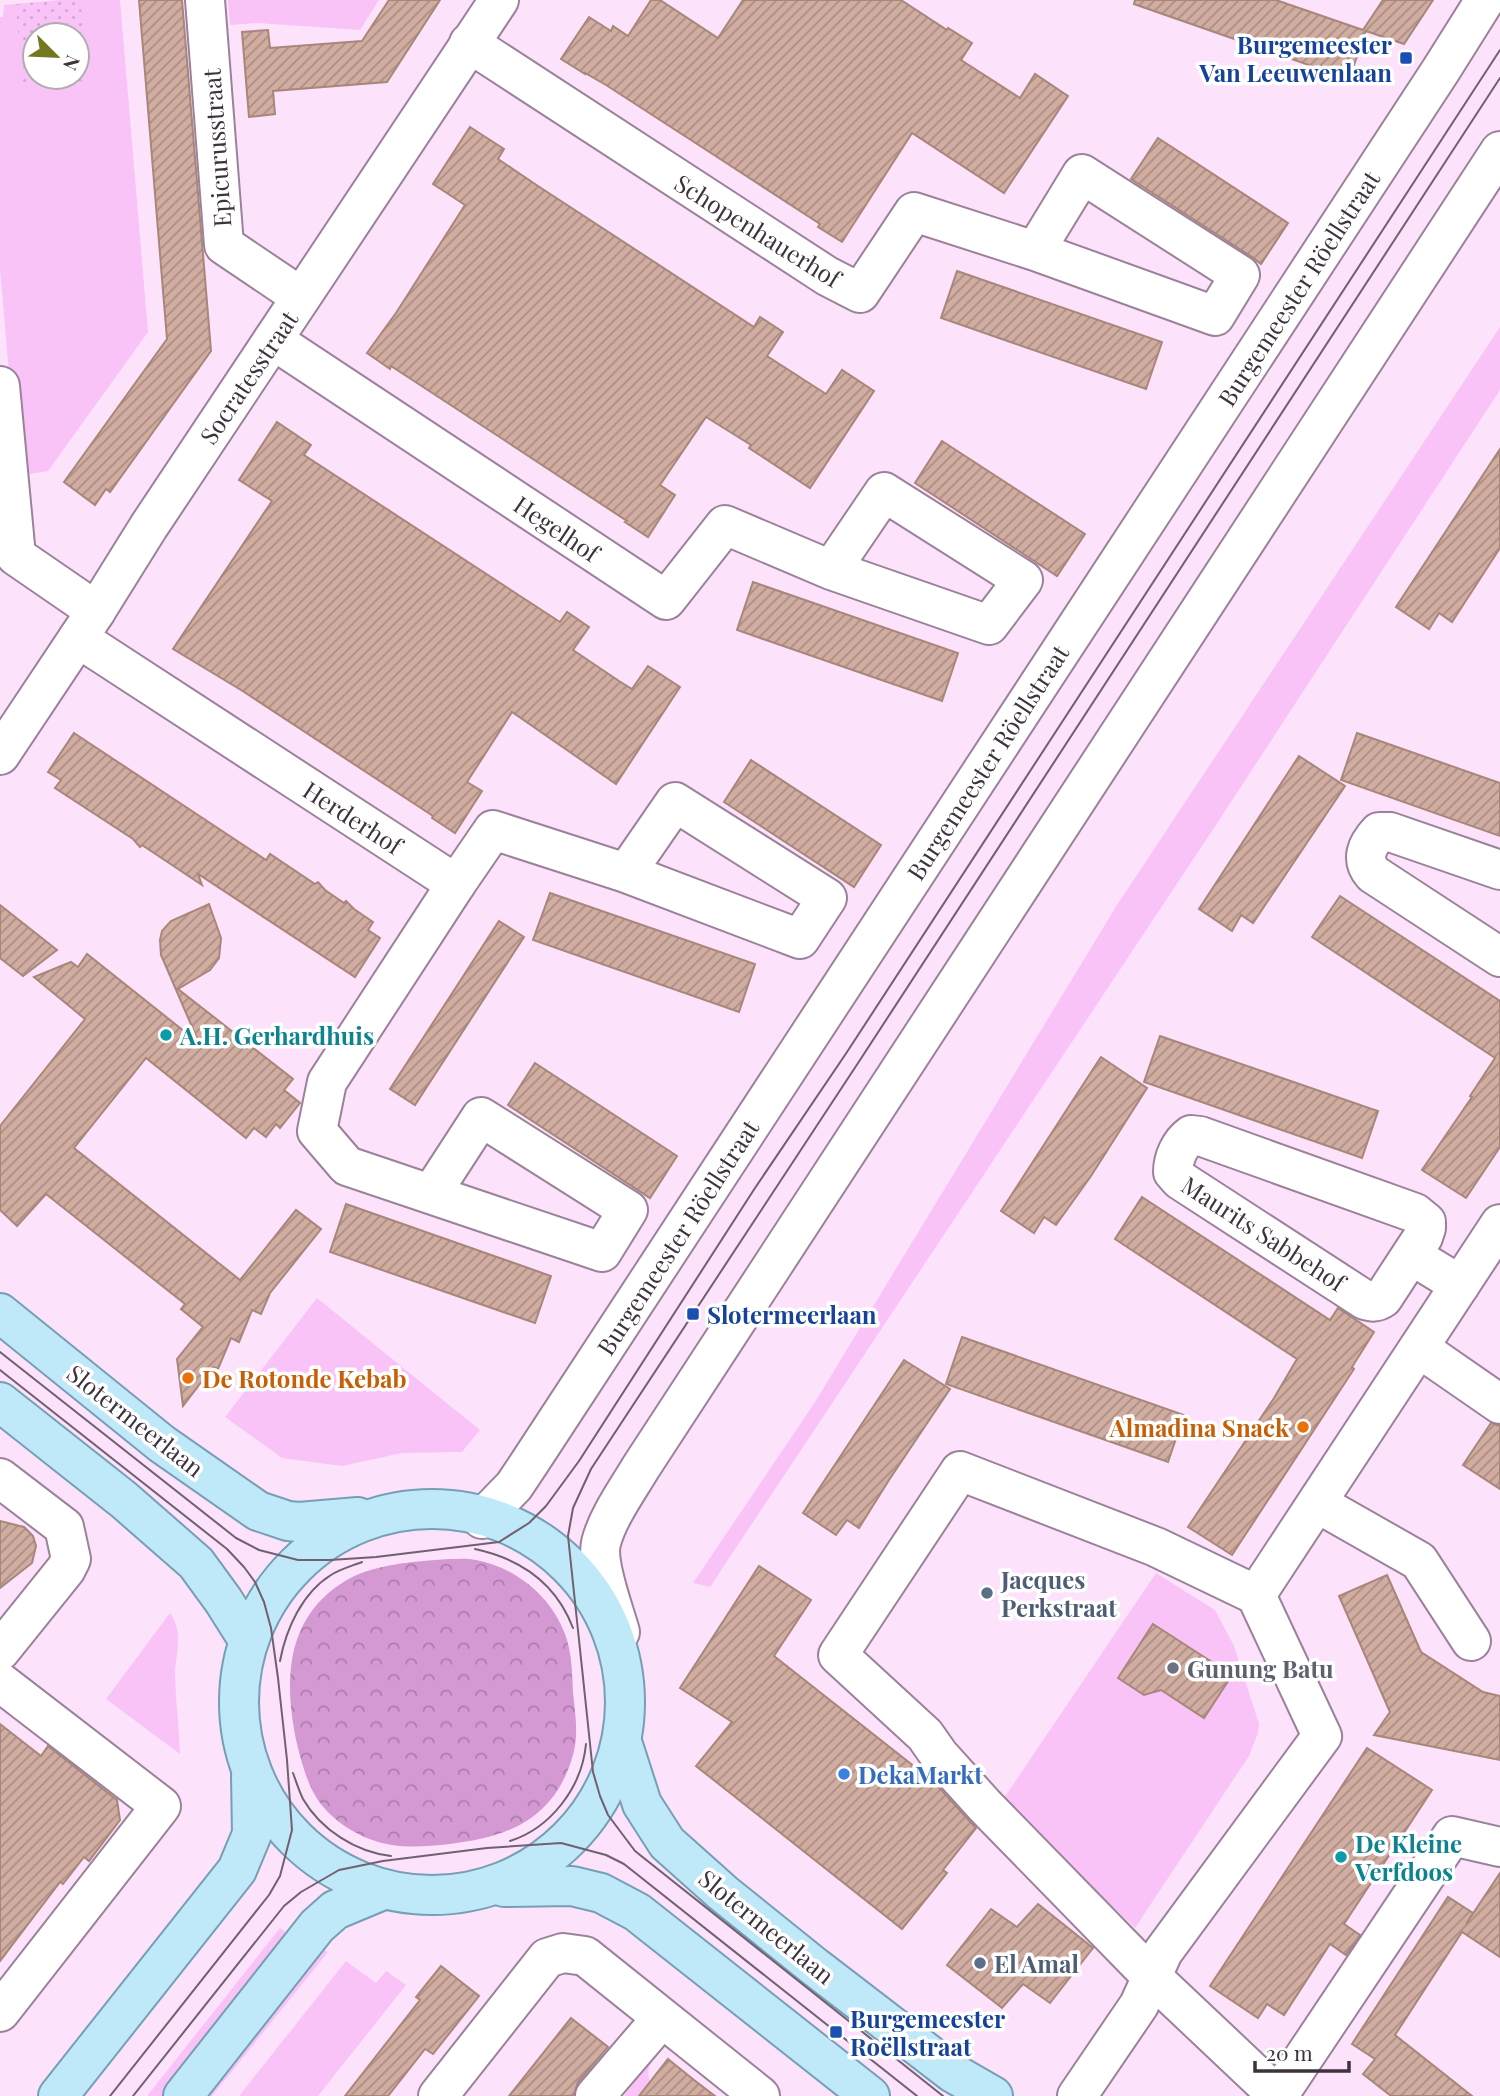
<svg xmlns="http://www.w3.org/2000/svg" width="1500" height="2096" viewBox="0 0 1500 2096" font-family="'Playfair Display',serif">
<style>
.green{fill:#f9c3f8;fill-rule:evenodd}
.forest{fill:url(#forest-crowns)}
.park{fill:url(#park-dots);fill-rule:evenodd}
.building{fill:url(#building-hatch);stroke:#a8867a;stroke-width:2}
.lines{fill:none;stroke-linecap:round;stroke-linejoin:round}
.minor-casing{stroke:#9b829a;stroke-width:42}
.major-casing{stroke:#769fb3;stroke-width:42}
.minor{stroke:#fff;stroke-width:38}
.major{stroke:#bfe8f8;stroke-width:38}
.tram{stroke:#6f616f;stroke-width:2}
.transit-dot{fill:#1a4fb4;stroke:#fff;stroke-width:2.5}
.culture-dot{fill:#0f9aa8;stroke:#fff;stroke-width:2.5}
.food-dot{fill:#e8710a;stroke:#fff;stroke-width:2.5}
.service-dot{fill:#5c6f8a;stroke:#fff;stroke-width:2.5}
.worship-dot{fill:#6b7280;stroke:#fff;stroke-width:2.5}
.shop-dot{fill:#3f7fe0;stroke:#fff;stroke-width:2.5}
.labels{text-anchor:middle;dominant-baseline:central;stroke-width:7;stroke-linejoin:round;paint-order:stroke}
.transit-label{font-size:24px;font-weight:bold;fill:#164399;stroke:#fff;text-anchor:start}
.street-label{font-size:24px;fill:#3d333d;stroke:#fff}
.culture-label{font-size:24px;font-weight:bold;fill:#0d838f;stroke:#fff;text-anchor:start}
.food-label{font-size:24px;font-weight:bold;fill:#c56008;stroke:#fff;text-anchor:start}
.service-label{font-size:24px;font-weight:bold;fill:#4e5e75;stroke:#fff;text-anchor:start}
.worship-label{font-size:24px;font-weight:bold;fill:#5b616d;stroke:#fff;text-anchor:start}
.shop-label{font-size:24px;font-weight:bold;fill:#366cbe;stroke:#fff;text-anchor:start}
</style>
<defs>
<pattern id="forest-crowns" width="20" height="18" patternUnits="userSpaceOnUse" patternTransform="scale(1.75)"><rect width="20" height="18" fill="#d498d3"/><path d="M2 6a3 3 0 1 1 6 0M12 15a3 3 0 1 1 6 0" fill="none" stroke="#ad7dac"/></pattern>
<pattern id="park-dots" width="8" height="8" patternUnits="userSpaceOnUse" patternTransform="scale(1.75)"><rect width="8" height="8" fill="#f9c3f8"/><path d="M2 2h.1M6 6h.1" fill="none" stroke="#d6a8d6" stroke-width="1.8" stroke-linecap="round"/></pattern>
<pattern id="building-hatch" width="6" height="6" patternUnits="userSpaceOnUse" patternTransform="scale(1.75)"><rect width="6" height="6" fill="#d0ada0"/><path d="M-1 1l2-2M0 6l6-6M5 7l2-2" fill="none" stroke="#aa8d84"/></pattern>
</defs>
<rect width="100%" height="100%" fill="#fde2fc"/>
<g class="green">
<path d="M63 0H120L148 332 48 471 18 476 0 269V17H3L4 5ZM35 35H77V77H35Z"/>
<path d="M228 0H379L360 30 257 23 230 25Z"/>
<path d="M1500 327V390L1214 828 710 1587 693 1583 815 1402 1117 905Z"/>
<path d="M317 1298 480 1430 462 1452 402 1453 342 1466 282 1458 225 1417Z"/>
<path d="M1156 1573 1215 1610 1234 1646 1259 1724 1258 1733 1249 1756 1135 1928 1002 1801Z"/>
<path d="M170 1613C185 1635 175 1653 175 1677 176 1703 179 1729 180 1754L106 1699Z"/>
<path d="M280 1928 295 1939 171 2096H147Z"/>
<path d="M316 1946 328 1952 212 2096H194Z"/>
<path d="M346 1961 376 1983 386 1971 406 1985 318 2096H239Z"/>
<path d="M653 2048 661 2050C650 2060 646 2068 650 2083L640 2096H624L638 2077 641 2057Z"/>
</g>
<path class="forest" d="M449 1559C458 1559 467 1558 476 1560 515 1567 551 1596 565 1634 572 1652 572 1673 573 1692 575 1713 579 1734 573 1755 555 1818 510 1837 450 1844 431 1846 411 1848 392 1845 365 1841 337 1825 320 1803 308 1787 302 1764 297 1744 284 1685 284 1620 342 1583 373 1563 413 1562 449 1559Z"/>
<path class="park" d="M63 0H81L85 81 22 87 16 4ZM35 35H77V77H35Z"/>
<g class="building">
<path d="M139 0H182L211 351 110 492 106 489 95 505 64 482 167 339Z"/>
<path d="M389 0H440L387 82 273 91 275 114 249 117 242 32 268 30 270 48 362 41Z"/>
<path d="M651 0H660L718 38 743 0H901L947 30 948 28 972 43 961 60 1020 98 1035 74 1068 96 1004 193 912 133 842 242 818 227 820 224 714 155 606 85 585 73V74L561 59 589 17 611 31 613 26 628 36Z"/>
<path d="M1135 0H1276L1363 30 1383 0H1433L1404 44 1366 31 1349 79 1134 4Z"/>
<path d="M470 127 504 149 498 159 538 186 754 327 760 317 783 332 767 356 826 394 842 370 874 391 810 488 749 448 751 445 706 417 660 485 675 495 648 537 625 522 627 521 498 436 391 366 390 369 367 353 396 313 465 205 433 184Z"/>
<path d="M1158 138 1288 223 1261 264 1252 257 1131 179Z"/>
<path d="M957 271 1162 342 1146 389 941 318Z"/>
<path d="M277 422 311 445 304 455 560 622 567 612 589 627 573 650 619 681 632 689 648 666 680 687 616 784 512 712 467 782 482 791 455 833 432 818 433 816 241 690 173 649 272 501 239 480Z"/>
<path d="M942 441 1085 534 1057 576 915 483Z"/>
<path d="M1500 449V548L1452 622 1439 613 1429 629 1396 607Z"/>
<path d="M753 582 958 653 942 701 737 630Z"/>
<path d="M74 733 266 860 270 854 315 884 318 882 325 890 344 903 346 901 354 909 373 922 368 930 380 938 355 977 198 874 202 885 142 845 140 847 133 839 55 788 61 780 48 772Z"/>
<path d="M1357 733 1500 783V836L1341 780Z"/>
<path d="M1299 756 1345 786 1253 923 1241 915 1232 931 1199 909Z"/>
<path d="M751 760 881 845 854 887 724 802Z"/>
<path d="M550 893 755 964 739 1012 533 940Z"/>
<path d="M1340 896 1500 1001V1147L1466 1198 1422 1170 1472 1097 1470 1096 1495 1058 1312 937Z"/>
<path d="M209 904 221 938 219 958 210 970 178 989 293 1079 284 1090 300 1103 280 1128 276 1124 266 1137 254 1128 246 1138 146 1058 74 1148 240 1280 296 1210 321 1229 270 1293 261 1314 252 1310 239 1342 231 1338 218 1369 213 1367 183 1406 177 1359 203 1327 181 1309 185 1304 46 1194 17 1226 0 1210V1126L85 1019 34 977 71 962 78 967 87 954 199 1043 161 955 160 940 162 931 171 921Z"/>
<path d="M0 905 57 950 23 976 0 958Z"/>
<path d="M499 921 524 937 415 1105 390 1089Z"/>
<path d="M1160 1036 1378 1111 1362 1158 1144 1082Z"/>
<path d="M1101 1057 1147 1088 1091 1176 1056 1225 1044 1217 1034 1233 1001 1211Z"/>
<path d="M535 1063 677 1156 650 1198 508 1105Z"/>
<path d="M1142 1197 1330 1320 1338 1308 1374 1332 1352 1367 1354 1369 1232 1555 1188 1527 1274 1398 1297 1359 1115 1239Z"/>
<path d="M346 1204 551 1276 535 1323 330 1252Z"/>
<path d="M962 1337 1184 1415 1168 1462 946 1384Z"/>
<path d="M904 1360 950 1389 889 1480 859 1528 847 1520 836 1535 803 1513Z"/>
<path d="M1491 1423 1500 1426V1489L1463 1465Z"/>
<path d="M0 1521 24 1527 33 1536 36 1546 32 1563 0 1588Z"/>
<path d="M759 1566 811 1600 774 1656 934 1782 976 1828 943 1870 947 1873 902 1929 696 1766 732 1722 680 1688Z"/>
<path d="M1387 1575 1421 1652 1483 1692 1500 1696V1760L1374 1735 1390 1712 1339 1596Z"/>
<path d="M1153 1624 1232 1675 1204 1718 1161 1690 1144 1695 1118 1678Z"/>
<path d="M0 1724 41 1756 48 1746 117 1800 120 1820 89 1861 84 1857 63 1884 60 1882 0 1961Z"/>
<path d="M1367 1748 1432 1790 1344 1924 1360 1935 1346 1955 1330 1944 1284 2015 1267 2004 1258 2018 1210 1986Z"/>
<path d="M1500 1873V1957L1462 1932 1395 2035 1472 2096H1391L1363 2074 1375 2059 1352 2044 1448 1897 1473 1913 1466 1924Z"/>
<path d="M1038 1904 1093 1948 1050 2003 1023 1984 1002 2008 947 1965 991 1909 1017 1927Z"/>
<path d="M441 1966 479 1996 433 2054 425 2049 388 2096H345L420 2000 416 1997Z"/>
<path d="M571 2018 608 2047 578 2082 574 2094 572 2096H509Z"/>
<path d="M668 2059 694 2080 715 2096H639Z"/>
</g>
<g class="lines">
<g class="minor-casing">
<g id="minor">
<path d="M205 0 224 245 301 297"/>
<path d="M469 43 827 276 860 293 914 212 1035 251 1082 174 1240 275 1215 316 1035 251"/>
<path d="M273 340 666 600 725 525 831 570 884 492 1023 580 989 625 831 570"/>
<path d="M0 386 16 556 96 611"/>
<path d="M78 638 456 884 493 830 626 873 675 802 827 898 800 939 626 873"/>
<path d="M0 755 96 611 149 526 499 0"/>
<path d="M1500 870 1390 832H1379C1367 845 1360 859 1373 874L1500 957"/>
<path d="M431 1194 481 1117 628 1210 602 1252 347 1166 317 1131 327 1082 456 884"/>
<path d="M1411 1255 1423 1237 1426 1228V1222L1415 1213 1200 1136 1191 1135C1180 1143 1173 1158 1173 1172L1180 1180 1365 1300C1372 1302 1376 1303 1383 1298L1411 1255 1460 1285"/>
<path d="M1419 1348 1500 1404"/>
<path d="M0 1478 64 1527 71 1559 66 1569 0 1651"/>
<path d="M1317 1503 1419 1561 1471 1641"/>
<path d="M482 1519 514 1486 530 1462 1441 70 1485 0"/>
<path d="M1256 1595 1156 1547 960 1471 838 1655 925 1735 939 1755 985 1806 1152 1977 1278 2096 1452 1836 1500 1847"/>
<path d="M620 1632C614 1610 596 1564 601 1543 607 1518 628 1489 641 1467L1500 151"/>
<path d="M0 1682 161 1806 0 2012"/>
<path d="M438 2096 547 1958 563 1953 585 1956 760 2096"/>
<path d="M595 2096 661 2019"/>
<path d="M1077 2096 1139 2005 1163 1952 1322 1736 1256 1595 1500 1224"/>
</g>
</g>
<g class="major-casing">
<g id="major">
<path d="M0 1313 162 1444 258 1511 288 1521 299 1522 358 1517"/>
<path d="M0 1402 124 1500 196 1563 223 1600 247 1638"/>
<circle cx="432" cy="1702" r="193"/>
<path d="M622 1742 642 1804 667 1843 723 1893 815 1967 953 2073 993 2096"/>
<path d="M504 1887 572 1886 601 1893 637 1912 870 2096"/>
<path d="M58 2096 237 1870 252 1834 251 1776"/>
<path d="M183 2096 317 1926 335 1910 383 1890"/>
</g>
</g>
<use href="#minor" class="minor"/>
<use href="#major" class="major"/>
<g class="tram">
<path d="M0 1352 236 1538 259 1550 298 1560H330L376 1557 499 1542 529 1523 546 1506 579 1461 755 1188 847 1052 1500 50"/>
<path d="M0 1370 227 1549 244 1567 255 1582 264 1602 271 1628 278 1678 287 1760 292 1830 280 1876 269 1895 110 2096"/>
<path d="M475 1549C521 1559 556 1583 573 1628"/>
<path d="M280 1661C286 1629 302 1593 331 1575 340 1569 352 1566 362 1562"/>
<path d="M293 1773C296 1781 299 1791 303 1799 321 1830 356 1852 391 1856"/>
<path d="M510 1841C551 1828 582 1787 586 1744"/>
<path d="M133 2096 284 1906 301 1892 339 1870 383 1861 487 1848 561 1843 606 1855 624 1864 917 2096"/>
<path d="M943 2096 635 1851 608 1815 600 1796 593 1772 568 1536 573 1508 591 1469 860 1060 1500 78"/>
</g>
</g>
<g class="transit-dot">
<rect x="1399" y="51" width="14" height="14" rx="3.5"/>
<rect x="686" y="1307" width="14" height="14" rx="3.5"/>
<rect x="829" y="2025" width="14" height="14" rx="3.5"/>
</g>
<g class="culture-dot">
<circle cx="166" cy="1035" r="7"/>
<circle cx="1341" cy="1857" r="7"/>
</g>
<g class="food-dot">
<circle cx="188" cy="1378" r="7"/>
<circle cx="1303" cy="1427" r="7"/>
</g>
<g class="service-dot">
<circle cx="987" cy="1593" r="7"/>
<circle cx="980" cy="1963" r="7"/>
</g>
<circle class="worship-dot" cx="1173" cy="1668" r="7"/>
<circle class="shop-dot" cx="844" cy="1774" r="7"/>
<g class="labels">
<g class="transit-label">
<text x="1392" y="44" text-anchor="end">Burgemeester<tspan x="1392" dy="28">Van Leeuwenlaan</tspan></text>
<text x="707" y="1314">Slotermeerlaan</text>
<text x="850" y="2018">Burgemeester<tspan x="850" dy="28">Roëllstraat</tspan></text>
</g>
<g class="street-label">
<text transform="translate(216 148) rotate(-94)">Epicurusstraat</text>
<text transform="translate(758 230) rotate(32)">Schopenhauerhof</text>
<text transform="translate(1298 288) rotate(-57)">Burgemeester Röellstraat</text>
<text transform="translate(248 377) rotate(-56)">Socratesstraat</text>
<text transform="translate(557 528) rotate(34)">Hegelhof</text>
<text transform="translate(987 762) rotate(-57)">Burgemeester Röellstraat</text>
<text transform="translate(353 817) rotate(33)">Herderhof</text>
<text transform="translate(1264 1233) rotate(33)">Maurits Sabbehof</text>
<text transform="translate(677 1237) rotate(-57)">Burgemeester Röellstraat</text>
<text transform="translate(136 1420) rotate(38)">Slotermeerlaan</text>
<text transform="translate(767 1926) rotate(39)">Slotermeerlaan</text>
</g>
<g class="culture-label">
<text x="180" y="1035">A.H. Gerhardhuis</text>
<text x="1355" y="1843">De Kleine<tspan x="1355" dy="28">Verfdoos</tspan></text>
</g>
<g class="food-label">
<text x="202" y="1378">De Rotonde Kebab</text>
<text x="1289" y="1427" text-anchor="end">Almadina Snack</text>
</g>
<g class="service-label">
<text x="1001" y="1579">Jacques<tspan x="1001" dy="28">Perkstraat</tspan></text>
<text x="994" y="1963">El Amal</text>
</g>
<g class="worship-label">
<text x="1187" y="1668">Gunung Batu</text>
</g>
<g class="shop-label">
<text x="858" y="1774">DekaMarkt</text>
</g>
</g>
<g transform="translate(56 56) rotate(114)"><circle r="33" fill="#ffffff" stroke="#b1adb1" stroke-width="2"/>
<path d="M0-5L12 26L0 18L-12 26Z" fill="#737821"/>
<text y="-10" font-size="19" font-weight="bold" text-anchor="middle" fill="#3d333d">N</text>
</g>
<path d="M1255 2061v10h94v-10" fill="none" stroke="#3d333d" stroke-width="3.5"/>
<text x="1266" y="2061" font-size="21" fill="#3d333d" stroke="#ffffff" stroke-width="5" paint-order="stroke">20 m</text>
</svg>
